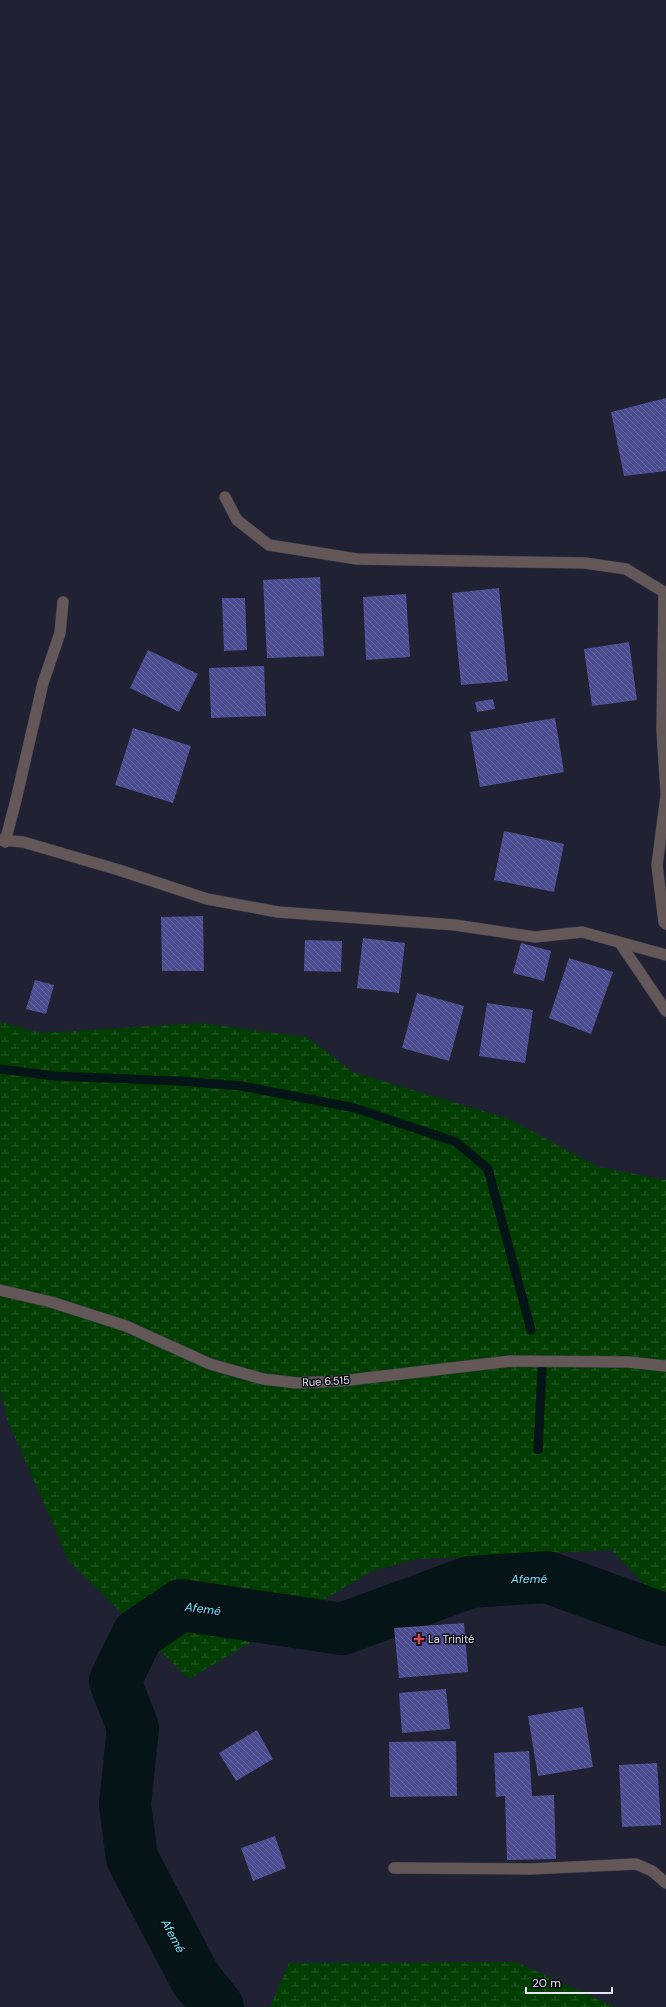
<svg xmlns="http://www.w3.org/2000/svg" width="666" height="2007" viewBox="0 0 666 2007" font-family="'DM Sans',sans-serif">
<style>
.wetland{fill:url(#wetland-marsh)}
.lines{fill:none;stroke-linecap:round;stroke-linejoin:round}
.stream{stroke:#051416;stroke-width:9}
.river{stroke:#051416;stroke-width:52}
.building{fill:url(#building-back-hatch)}
.minor-casing{stroke:#3c3d4e;stroke-width:12}
.minor{stroke:#635857;stroke-width:11}
.health-dot{fill:#e0444e;stroke:#0b0b13;stroke-width:1.5}
.labels{text-anchor:middle;dominant-baseline:central;stroke-width:3;stroke-linejoin:round;paint-order:stroke}
.street-label{font-size:11px;fill:#e5e6f2;stroke:#0b0b13}
.poi-label{font-size:11px;fill:#e5e6f2;stroke:#0b0b13;text-anchor:start}
.water-label{font-size:12px;font-style:italic;fill:#6ee9f7;stroke:#0b0b13}
</style>
<defs>
<pattern id="wetland-marsh" width="20" height="14" patternUnits="userSpaceOnUse"><rect width="20" height="14" fill="#023e02"/><path d="M1 5h8M5 5V1M11 12h8M15 12V8" fill="none" stroke="#275a27"/></pattern>
<pattern id="building-back-hatch" width="6" height="6" patternUnits="userSpaceOnUse"><rect width="6" height="6" fill="#4c4c90"/><path d="M-1 5l2 2M0 0l6 6M5-1l2 2" fill="none" stroke="#6666a0"/></pattern>
</defs>
<rect width="100%" height="100%" fill="#202133"/>
<g class="wetland">
<path d="M0 1022 41 1033 200 1023 307 1037 353 1072 507 1118 599 1167 666 1180V1606L611 1550 417 1559 372 1571 189 1679 69 1561 7 1419 0 1390Z"/>
<path d="M516 1962 615 2007H270L289 1963Z"/>
</g>
<g class="lines">
<g class="stream">
<path d="M0 1069 54 1076 179 1081 242 1086 355 1108 456 1142 488 1169 531 1330"/>
<path d="M538 1450 542 1370"/>
</g>
<path class="river" d="M218 2007 195 1978 132 1858 125 1805 133 1728 115 1681 138 1634 181 1605 342 1629 470 1582 547 1577 666 1620"/>
</g>
<g class="building">
<path d="M666 398V471L624 476 611 412Z"/>
<path d="M320 577 324 656 267 658 263 580Z"/>
<path d="M499 588 508 681 461 685 452 593Z"/>
<path d="M406 594 410 657 366 660 363 597Z"/>
<path d="M222 598H245L247 650 224 651Z"/>
<path d="M629 642 637 700 592 706 584 649Z"/>
<path d="M148 650 198 674 179 712 130 688Z"/>
<path d="M264 666 266 716 211 718 209 668Z"/>
<path d="M493 699 495 709 477 712 475 702Z"/>
<path d="M555 718 564 772 480 787 470 732Z"/>
<path d="M133 728 191 746 173 803 115 785Z"/>
<path d="M504 831 564 844 554 892 494 880Z"/>
<path d="M203 916 204 971H162L161 917Z"/>
<path d="M363 938 405 943 399 993 357 988Z"/>
<path d="M305 940 342 941 341 972 304 971Z"/>
<path d="M521 943 551 951 544 981 513 973Z"/>
<path d="M569 958 613 972 591 1034 549 1018Z"/>
<path d="M35 980 54 985 46 1014 26 1009Z"/>
<path d="M417 993 464 1006 449 1061 402 1048Z"/>
<path d="M487 1003 533 1010 525 1063 479 1056Z"/>
<path d="M464 1623 468 1672 399 1678 394 1628Z"/>
<path d="M446 1689 450 1729 402 1733 399 1693Z"/>
<path d="M583 1707 593 1767 538 1776 528 1716Z"/>
<path d="M257 1730 273 1759 236 1781 219 1753Z"/>
<path d="M456 1741 457 1796 390 1797 389 1742Z"/>
<path d="M529 1751 532 1796 554 1795 556 1859 507 1860 505 1796 496 1797 494 1753Z"/>
<path d="M657 1763 661 1825 622 1827 619 1765Z"/>
<path d="M275 1836 286 1868 253 1881 241 1848Z"/>
</g>
<g class="lines">
<g class="minor-casing">
<g id="minor">
<path d="M225 497 237 520 269 545 357 559 585 563 626 569 664 592 662 730 666 792"/>
<path d="M666 796 657 865 664 922 666 924"/>
<path d="M0 840 23 842 119 870 207 899 278 912 455 925 535 937 582 932 666 955"/>
<path d="M5 842 16 800 43 683 60 633 63 602"/>
<path d="M620 943 666 1011"/>
<path d="M0 1290 51 1302 126 1326 210 1364 263 1379 297 1383 341 1381 511 1361 628 1362 666 1366"/>
<path d="M394 1868 530 1869 636 1864 652 1871 666 1883"/>
</g>
</g>
<use href="#minor" class="minor"/>
</g>
<path class="health-dot" d="M417 1633h4v4h4v4h-4v4h-4v-4h-4v-4h4z"/>
<g class="labels">
<g class="street-label">
<text transform="translate(326 1381) rotate(-3)">Rue 6.515</text>
</g>
<g class="poi-label">
<text x="428" y="1639">La Trinité</text>
</g>
<g class="water-label">
<text x="529" y="1579">Afemé</text>
<text transform="translate(203 1609) rotate(8)">Afemé</text>
<text transform="translate(173 1936) rotate(62)">Afemé</text>
</g>
</g>
<path d="M526 1987v6h86v-6" fill="none" stroke="#e5e6f2" stroke-width="2"/>
<text x="532" y="1987" font-size="12" fill="#e5e6f2" stroke="#0b0b13" stroke-width="3" paint-order="stroke">20 m</text>
</svg>
